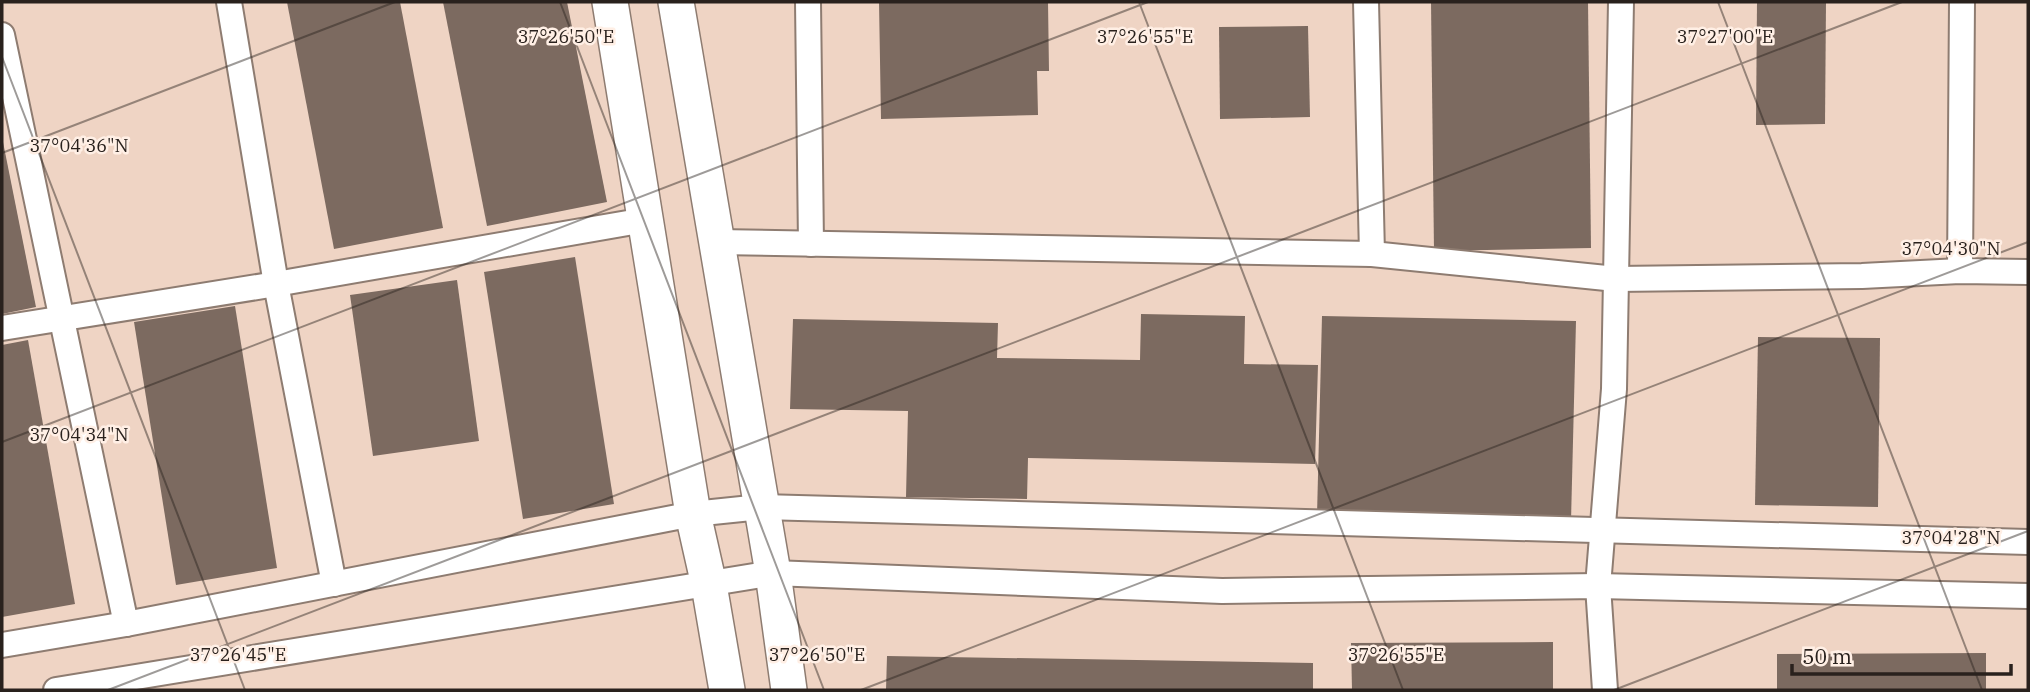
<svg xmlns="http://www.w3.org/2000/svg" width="2030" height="692" viewBox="0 0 2030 692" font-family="'IBM Plex Serif',serif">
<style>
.built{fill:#efd4c4}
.building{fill:#7c6a60}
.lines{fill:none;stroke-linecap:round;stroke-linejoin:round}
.minor-casing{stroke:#8e7c71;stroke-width:28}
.secondary-casing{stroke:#8e7c71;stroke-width:38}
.minor{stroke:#fff;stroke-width:24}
.secondary{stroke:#fff;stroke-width:35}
.ticks{fill:none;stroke:#29211d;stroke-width:2;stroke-opacity:0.45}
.ticks-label{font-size:18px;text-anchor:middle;fill:#29211d;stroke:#ffefe5;stroke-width:5;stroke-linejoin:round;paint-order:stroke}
</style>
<rect width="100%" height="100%" fill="#f5e1d5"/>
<rect class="built" x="2" y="2" width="2026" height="688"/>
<g class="building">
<path d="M287 2H400L443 228 334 249Z"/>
<path d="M443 2H567L607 202 487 226Z"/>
<path d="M879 2H1048L1049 71H1037L1038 115 881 119Z"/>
<path d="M1431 2H1588L1591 248 1434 251Z"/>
<path d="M1757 2H1826L1825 124 1756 125Z"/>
<path d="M1308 26 1310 117 1220 119 1219 27Z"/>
<path d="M2 137 36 307 2 314Z"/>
<path d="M575 257 614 504 523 519 484 272Z"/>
<path d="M457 280 479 441 373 456 350 295Z"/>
<path d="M235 306 277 568 176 585 134 322Z"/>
<path d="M1141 314 1245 316 1244 364 1318 365 1315 464 1028 458 1027 499 906 497 908 411 790 409 793 319 998 323 997 358 1140 360Z"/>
<path d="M1322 316 1576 321 1571 521 1317 516Z"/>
<path d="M1758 337 1880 338 1878 507 1755 505Z"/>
<path d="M28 340 75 604 2 617V345Z"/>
<path d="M1553 642V690H1352L1351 643Z"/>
<path d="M1986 653V690H1777V654Z"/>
<path d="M887 656 1313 663V690H886Z"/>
</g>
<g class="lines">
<g class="minor-casing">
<g id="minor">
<path d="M229 2 276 284 334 584"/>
<path d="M808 2 811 244"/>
<path d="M1366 2 1372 254"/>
<path d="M2 35 126 624"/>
<path d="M717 242 1372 254 1616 279 1862 276 1960 271 2028 272"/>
<path d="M1960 271 1962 2"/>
<path d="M2 328 276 284 645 220"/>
<path d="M2 645 126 624 693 514 761 507 2028 542"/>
<path d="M56 690 773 573 1222 591 1598 586 2028 596"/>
<path d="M1605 690 1598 586 1614 389 1621 2"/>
</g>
</g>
<g class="secondary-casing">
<g id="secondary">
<path d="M610 2 693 514 709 585 727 690"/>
<path d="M676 2 773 573 789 690"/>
</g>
</g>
<use href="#minor" class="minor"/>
<use href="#secondary" class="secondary"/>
</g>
<path class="ticks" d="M560 2 824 690M1139 2 1403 690M1718 2 1982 690M2 57 245 690M2 153 395 2M2 442 1148 2M108 690 1902 2M861 690 2028 242M1614 690 2028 531"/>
<g class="ticks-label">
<text x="566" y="43">37°26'50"E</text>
<text x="1145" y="43">37°26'55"E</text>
<text x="1725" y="43">37°27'00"E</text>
<text x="79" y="152">37°04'36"N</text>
<text x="1951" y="255">37°04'30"N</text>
<text x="79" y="441">37°04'34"N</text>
<text x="1951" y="544">37°04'28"N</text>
<text x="238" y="661">37°26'45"E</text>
<text x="817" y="661">37°26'50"E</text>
<text x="1396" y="661">37°26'55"E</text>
</g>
<rect width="2030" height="692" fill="none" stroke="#29211d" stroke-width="7"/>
<path d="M1792 664v10h219v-10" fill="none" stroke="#29211d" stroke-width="3.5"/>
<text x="1802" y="664" font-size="21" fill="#29211d" stroke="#ffefe5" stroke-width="5" paint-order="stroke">50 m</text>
</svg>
